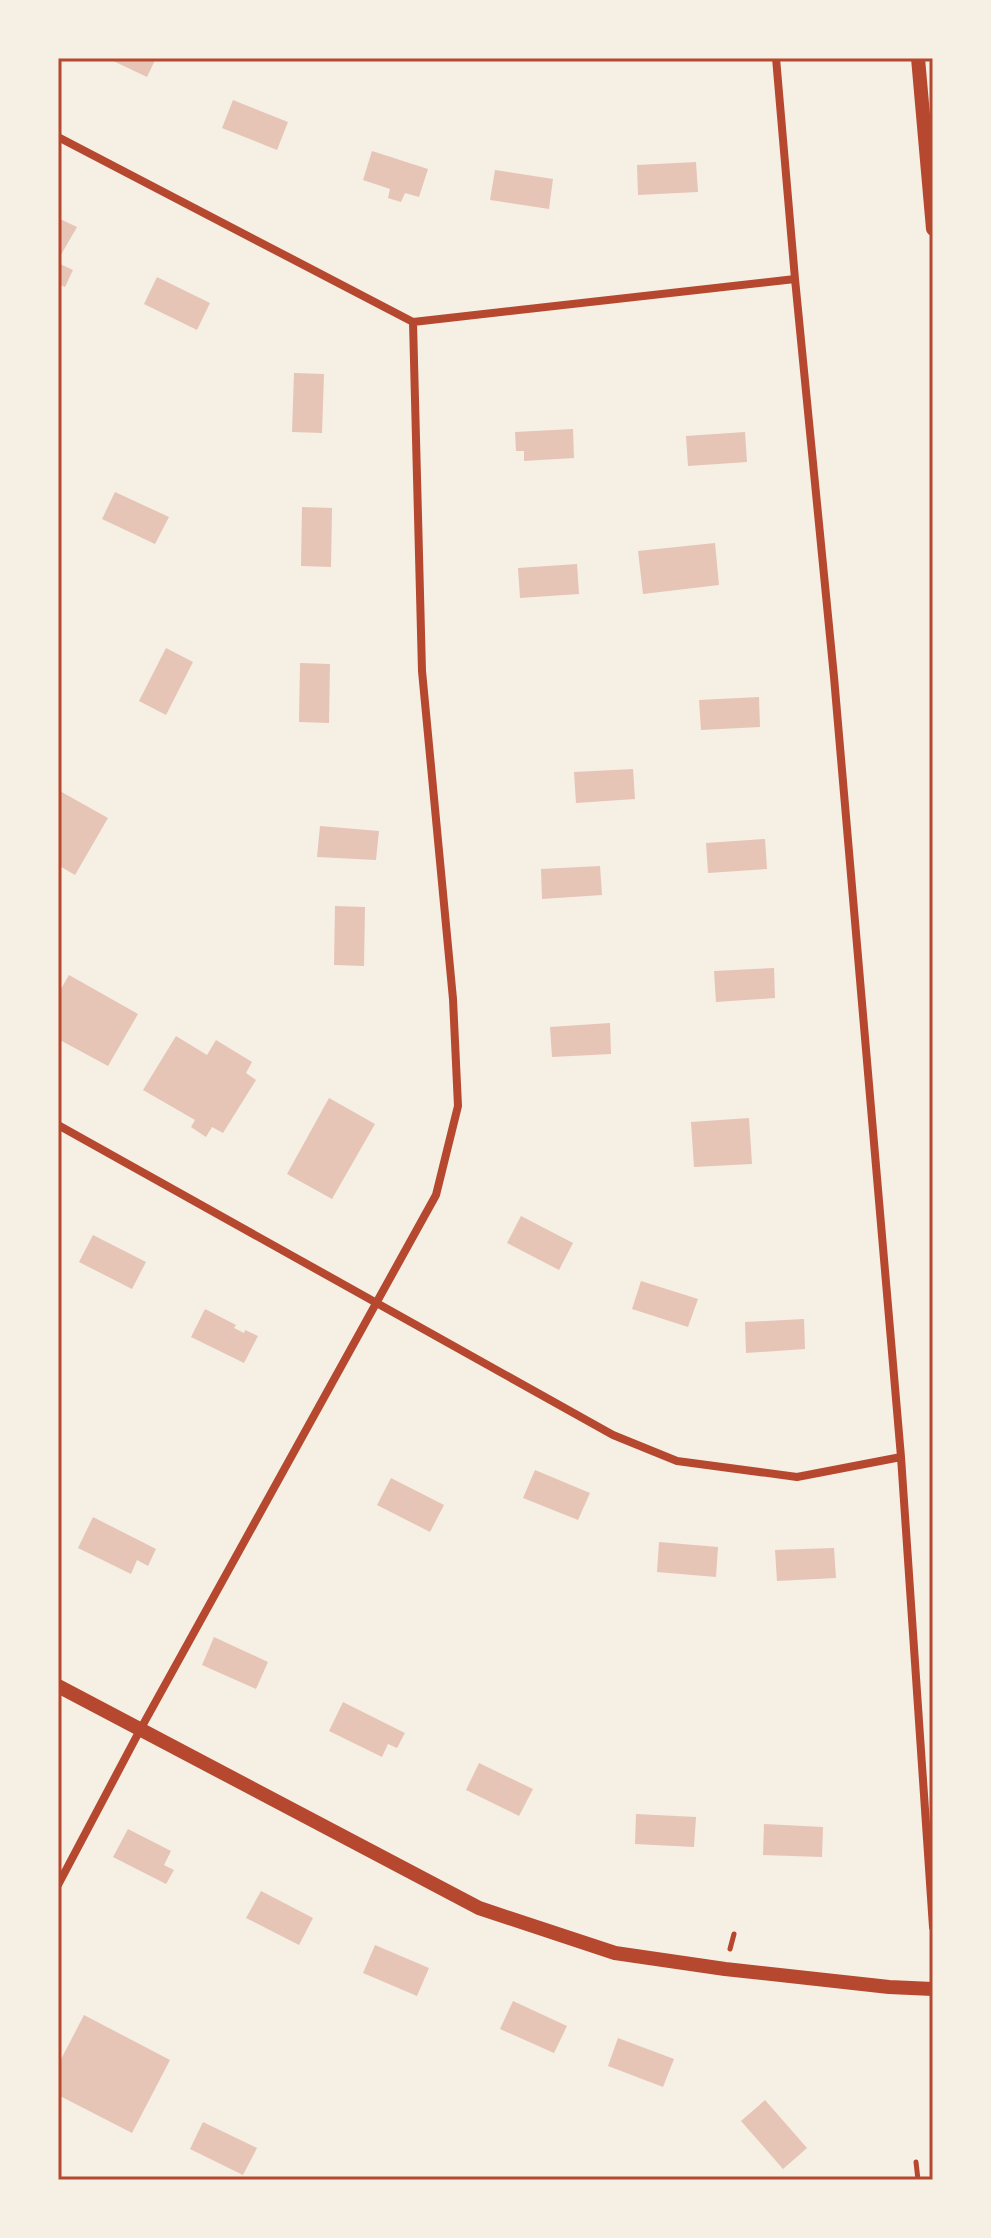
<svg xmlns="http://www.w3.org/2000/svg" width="991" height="2238" font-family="Bitter,serif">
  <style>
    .building { fill: #e6c5b7 }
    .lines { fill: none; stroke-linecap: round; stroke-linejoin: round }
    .path { stroke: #b5482f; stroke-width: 5 }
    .minor { stroke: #b5482f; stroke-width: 8 }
    .tertiary { stroke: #b5482f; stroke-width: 14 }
    .neatline { fill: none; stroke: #b5482f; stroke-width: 3 }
  </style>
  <rect width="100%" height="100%" fill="#f6efe4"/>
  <!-- building -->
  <path class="building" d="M107,58H156L147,77Z
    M233,100L288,122L277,150L222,128Z
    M372,151L428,169L419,197L405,193L401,202L388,198L390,189L363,180Z
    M696,162L698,192L638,195L637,165Z
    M495,170L553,179L549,209L490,200Z
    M58,218L77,227L58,260Z
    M58,263L73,270L65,287L58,284Z
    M157,277L210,303L197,330L144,304Z
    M294,373L324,374L322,433L292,432Z
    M573,429L574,458L524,461V451H516L515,432Z
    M745,432L747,462L688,466L686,436Z
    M115,492L169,517L155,544L102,519Z
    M302,507L332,508L331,567L301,566Z
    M715,543L719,585L643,594L638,551Z
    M577,564L579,594L520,598L518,568Z
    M166,648L193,662L166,715L139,701Z
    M300,663L330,664L329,723L299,722Z
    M759,697L760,727L701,730L699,700Z
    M633,769L635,799L576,803L574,772Z
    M58,790L108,818L75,875L58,865Z
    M320,826L379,831L376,860L317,857Z
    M765,839L767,869L708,873L706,843Z
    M600,866L602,895L542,899L541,869Z
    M335,906L365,907L364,966L334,965Z
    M774,968L775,998L716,1002L714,971Z
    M69,975L138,1014L108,1066L58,1039V994Z
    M610,1023L611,1054L552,1057L550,1027Z
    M176,1036L207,1055L216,1040L252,1062L246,1073L256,1080L223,1133L212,1127L206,1137L191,1127L195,1120L143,1090Z
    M329,1098L375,1124L332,1199L287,1174Z
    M749,1118L752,1164L694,1167L691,1122Z
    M521,1216L573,1243L559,1270L507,1243Z
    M93,1235L146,1262L132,1289L79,1262Z
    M641,1281L698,1299L688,1327L632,1309Z
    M205,1309L236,1325L234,1328L244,1333L245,1330L258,1336L244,1363L191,1337Z
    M804,1319L805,1349L746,1353L745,1322Z
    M535,1470L590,1493L578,1520L523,1498Z
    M391,1478L444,1505L430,1532L377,1505Z
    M93,1517L156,1549L148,1566L137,1560L131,1574L78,1548Z
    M659,1542L718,1547L716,1577L657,1572Z
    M834,1548L836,1578L777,1581L775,1550Z
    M214,1637L268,1662L256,1689L202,1665Z
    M343,1702L405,1733L397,1748L388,1744L382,1757L329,1731Z
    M479,1763L533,1789L519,1816L466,1790Z
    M636,1814L696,1817L694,1847L635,1844Z
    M764,1824L823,1827L822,1857L763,1855Z
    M128,1829L171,1851L164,1865L174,1870L166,1884L113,1857Z
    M261,1891L313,1918L299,1945L246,1918Z
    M375,1945L429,1968L417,1996L363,1973Z
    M513,2001L567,2026L554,2053L500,2029Z
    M84,2015L170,2060L132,2133L58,2095V2065Z
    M618,2038L674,2059L663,2087L608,2066Z
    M765,2100L807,2148L783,2169L741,2121Z
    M203,2122L257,2148L243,2175L190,2149Z"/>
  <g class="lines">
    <!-- path -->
    <path class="path" d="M730,1949L734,1934
      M916,2162L918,2180"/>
    <!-- minor -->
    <path class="minor" d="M776,58L795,279L834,677L901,1457L933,1927
      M58,137L413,322L795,279
      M58,1125L613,1435L677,1461L797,1477L901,1457
      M58,1885L140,1730L436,1195L458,1106L453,999L422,671L413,322"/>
    <!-- tertiary -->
    <path class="tertiary" d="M918,58L933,229
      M58,1686L479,1908L615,1953L725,1969L889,1987L933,1989"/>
  </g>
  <!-- border -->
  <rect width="991" height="2238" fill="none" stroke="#f6efe4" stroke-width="120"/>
  <rect x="60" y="60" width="871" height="2118" class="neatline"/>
</svg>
